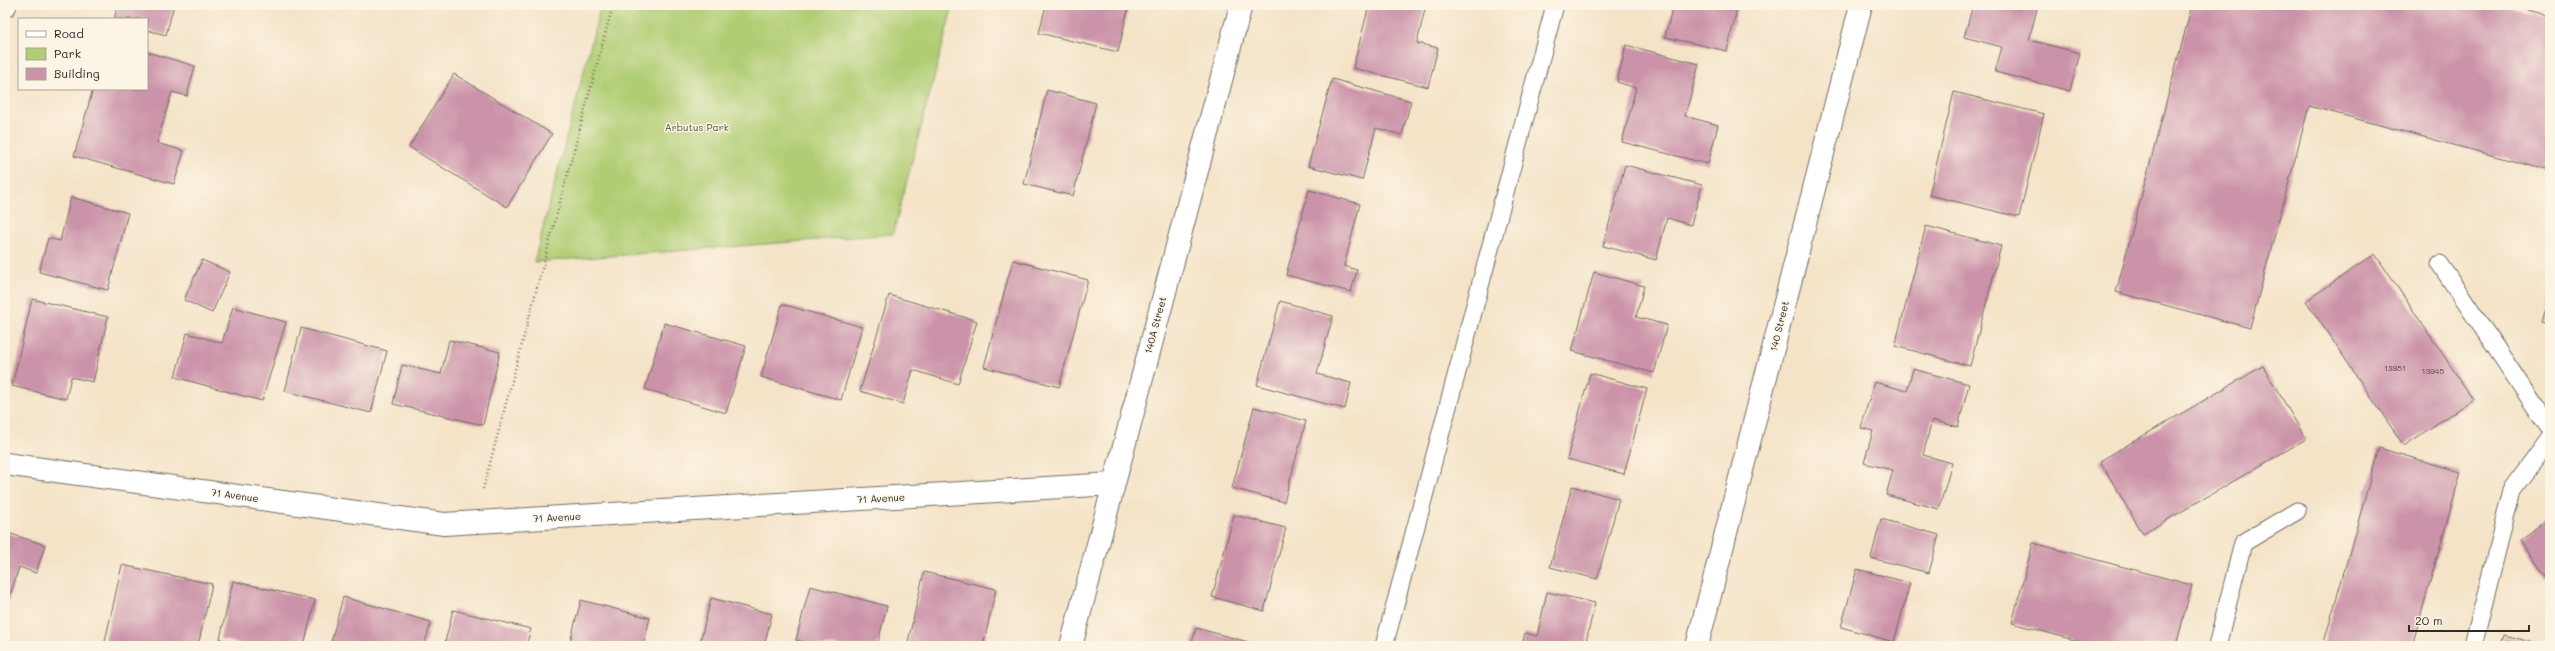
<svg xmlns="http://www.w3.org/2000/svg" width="2555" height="651" font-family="Mali,sans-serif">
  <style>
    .green { fill: #b0cd73; stroke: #6e7c4f }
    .building { fill: #cb93a9 }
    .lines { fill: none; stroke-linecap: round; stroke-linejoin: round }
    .service-casing { stroke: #716b62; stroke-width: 19 }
    .minor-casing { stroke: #716b62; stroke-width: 24 }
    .path { stroke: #716b62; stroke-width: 2.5; stroke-dasharray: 1 3; stroke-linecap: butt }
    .service { stroke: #fff; stroke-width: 17 }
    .minor { stroke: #fff; stroke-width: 22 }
    .labels { text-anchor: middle; stroke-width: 3; stroke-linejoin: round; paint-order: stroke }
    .number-label { font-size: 8px; fill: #53454a }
    .park-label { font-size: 10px; fill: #4c543d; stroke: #fcf5e5 }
    .street-label { font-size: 10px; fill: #2b2b2b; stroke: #fcf5e5 }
  </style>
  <rect width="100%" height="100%" fill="#fcf5e5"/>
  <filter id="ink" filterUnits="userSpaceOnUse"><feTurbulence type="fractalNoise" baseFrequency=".025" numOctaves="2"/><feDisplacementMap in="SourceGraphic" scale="8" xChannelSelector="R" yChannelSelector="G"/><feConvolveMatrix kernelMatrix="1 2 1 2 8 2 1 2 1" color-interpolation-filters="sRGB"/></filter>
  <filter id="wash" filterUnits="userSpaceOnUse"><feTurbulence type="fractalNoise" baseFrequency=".012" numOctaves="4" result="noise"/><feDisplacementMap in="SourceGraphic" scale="16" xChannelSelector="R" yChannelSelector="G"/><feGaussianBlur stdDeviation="0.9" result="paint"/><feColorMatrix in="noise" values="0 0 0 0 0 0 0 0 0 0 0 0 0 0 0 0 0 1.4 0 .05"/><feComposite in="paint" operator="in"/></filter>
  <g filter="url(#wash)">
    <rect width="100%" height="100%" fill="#f4e3c7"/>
    <!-- green -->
    <path class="green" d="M601,5H953L893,234L534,262Z"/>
    <g id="blocks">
      <!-- building -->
      <path class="building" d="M118,5H174L166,35L147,30V19H114Z
        M1046,5H1129L1118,52L1039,33Z
        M1369,5H1426L1417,43L1438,48L1428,87L1353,68Z
        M1673,5H1738L1727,51L1665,37Z
        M1973,5H2038L2029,40L2080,53L2070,91L1995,72L2002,47L1964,37Z
        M2192,5H2509L2550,16V171L2309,106L2250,328L2116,292Z
        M1626,45L1699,64L1685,116L1718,125L1708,164L1622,142L1636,88L1617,82Z
        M147,52L195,66L187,96L172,92L157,143L184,151L174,184L74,156L93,89H147Z
        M454,74L552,134L507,207L409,147Z
        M1332,79L1411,101L1402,135L1376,128L1362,180L1308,166Z
        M1047,90L1096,103L1073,196L1024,184Z
        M1954,92L2044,114L2019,217L1929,195Z
        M1625,165L1702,185L1691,225L1667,218L1656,260L1603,246Z
        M1309,190L1360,204L1344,266L1357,270L1351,292L1286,275Z
        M71,197L128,213L108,290L39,272L48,238L60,241Z
        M1926,226L2001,246L1970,366L1895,346Z
        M2375,254L2473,399L2404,446L2306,301Z
        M202,260L230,272L212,313L184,300Z
        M1013,260L1088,280L1059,387L984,367Z
        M1594,272L1644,286L1636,317L1667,325L1654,373L1572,351Z
        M2550,294V324L2542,322Z
        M889,295L977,321L958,384L913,370L903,404L860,391Z
        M32,299L108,317L93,382L71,377L66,399L12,386Z
        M1280,301L1333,316L1317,374L1351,383L1345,409L1257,385Z
        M782,304L862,327L841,400L761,377Z
        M233,307L286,322L262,401L175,377L187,333L222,343Z
        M664,323L746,346L726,413L645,389Z
        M301,328L387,351L371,413L285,391Z
        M449,340L500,352L483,425L393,404L402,365L441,374Z
        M2263,366L2306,439L2143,534L2100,461Z
        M1913,369L1969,384L1958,427L1932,420L1923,455L1952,463L1939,509L1886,495L1893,470L1864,463L1873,431L1861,428L1874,382L1907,391Z
        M1590,373L1647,389L1624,474L1567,459Z
        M1254,407L1306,421L1284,502L1232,488Z
        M2379,448L2461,472L2412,646H2323Z
        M1572,486L1619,499L1597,579L1550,567Z
        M1234,515L1286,528L1264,611L1212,597Z
        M2550,518V583L2520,539Z
        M1881,519L1939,535L1929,573L1871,558Z
        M5,532L45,545L36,573L19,567L5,612Z
        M2033,543L2192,585L2176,646H2096L2012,623Z
        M122,565L212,584L198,646H104Z
        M1857,569L1910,583L1894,642L1841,627Z
        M924,572L996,589L983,646H907Z
        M233,581L315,600L304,646H249L220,639Z
        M810,586L887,606L877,646H818L796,640Z
        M1547,592L1595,603L1585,646H1522L1525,633L1537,636Z
        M343,597L431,622L424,646H330Z
        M711,598L772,614L764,646H699Z
        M581,600L650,618L643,646H569Z
        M453,610L531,629L526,646H444Z
        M1196,628L1263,646H1191Z
        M2503,635L2545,645V646H2500Z"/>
    </g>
  </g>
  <g filter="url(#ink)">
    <use href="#blocks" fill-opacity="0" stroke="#716b62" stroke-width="1"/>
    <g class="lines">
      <defs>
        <path id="service" d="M2440,264L2550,429
          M1384,646L1555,5
          M2217,646L2243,543L2297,511
          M2473,646L2512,490L2550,438"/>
        <path id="minor" d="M5,6V5
          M5,464L444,524L1113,484
          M1071,646L1241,5
          M1697,646L1861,5"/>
      </defs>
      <!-- service casing -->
      <use href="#service" class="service-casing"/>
      <!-- minor casing -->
      <use href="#minor" class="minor-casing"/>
      <!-- path -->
      <path class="path" d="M483,489L613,5"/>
      <!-- service -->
      <use href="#service" class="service"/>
      <!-- minor -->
      <use href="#minor" class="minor"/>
    </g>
  </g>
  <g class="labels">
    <!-- number labels -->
    <g class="number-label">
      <text x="2395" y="371">13951</text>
      <text x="2433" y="374">13945</text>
    </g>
    <!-- park labels -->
    <g class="park-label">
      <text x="697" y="131">Arbutus Park</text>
    </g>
    <!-- street labels -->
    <g class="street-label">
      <text transform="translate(1155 325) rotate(-75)" y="4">140A Street</text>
      <text transform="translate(1779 326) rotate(-76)" y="4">140 Street</text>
      <text transform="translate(235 495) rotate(8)" y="4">71 Avenue</text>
      <text transform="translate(881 498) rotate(-3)" y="4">71 Avenue</text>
      <text transform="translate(557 517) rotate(-3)" y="4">71 Avenue</text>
    </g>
  </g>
  <!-- margin -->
  <rect width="2555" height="651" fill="none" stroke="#fcf5e5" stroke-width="20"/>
  <!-- legend -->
  <rect x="18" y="18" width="130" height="72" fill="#fcf5e5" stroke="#a8a49b"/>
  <rect x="26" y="31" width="20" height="6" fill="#ffffff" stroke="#a8a49b"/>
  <text x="54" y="38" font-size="12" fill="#2b2b2b">Road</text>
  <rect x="26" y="48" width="20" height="12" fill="#b0cd73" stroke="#a8a49b"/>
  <text x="54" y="58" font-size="12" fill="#2b2b2b">Park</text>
  <rect x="26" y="68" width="20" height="12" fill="#cb93a9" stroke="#a8a49b"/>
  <text x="54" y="78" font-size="12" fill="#2b2b2b">Building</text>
  <!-- scale -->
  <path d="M2409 625v6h120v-6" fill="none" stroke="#2b2b2b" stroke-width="2"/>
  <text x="2415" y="625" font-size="12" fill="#2b2b2b" stroke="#fcf5e5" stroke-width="3" paint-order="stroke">20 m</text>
</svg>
